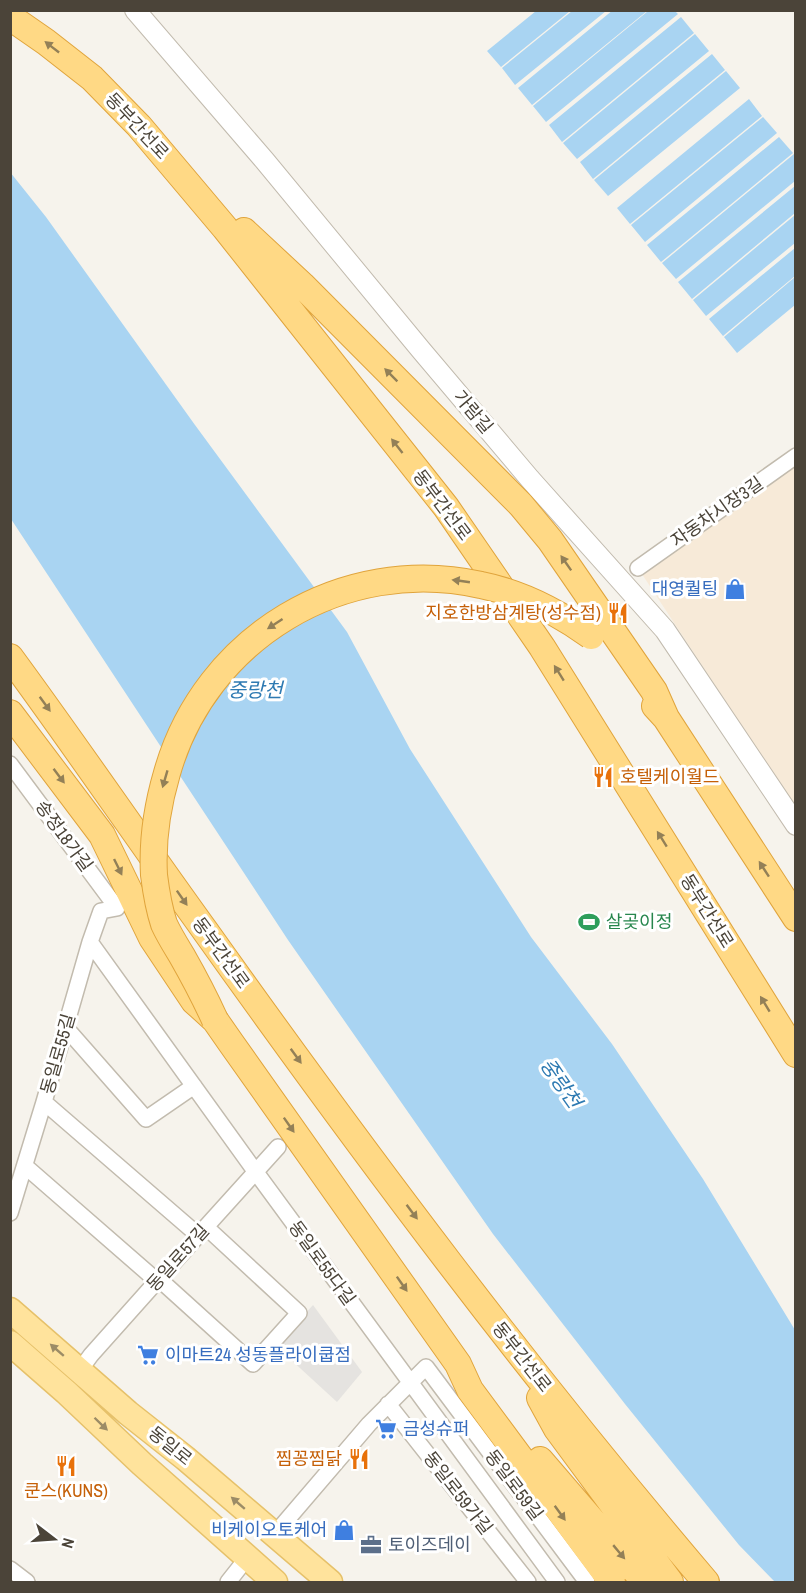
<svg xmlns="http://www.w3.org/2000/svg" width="806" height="1593" font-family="'Archivo Narrow','Noto Sans KR',sans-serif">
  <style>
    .commercial { fill: #f7ead8 }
    .parking { fill: #e5e3e0 }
    .water { fill: #a9d4f2 }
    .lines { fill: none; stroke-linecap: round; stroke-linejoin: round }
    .minor-casing { stroke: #c2bbae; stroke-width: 18 }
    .tertiary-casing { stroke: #c2bbae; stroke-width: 22 }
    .primary-casing { stroke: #e6c16a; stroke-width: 27 }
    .trunk-casing { stroke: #e0a43c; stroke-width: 28 }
    .minor { stroke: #fff; stroke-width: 15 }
    .tertiary { stroke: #fff; stroke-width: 20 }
    .primary { stroke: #ffe39c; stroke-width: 24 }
    .trunk { stroke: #ffd985; stroke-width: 26 }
    .trunk-bridge-casing { stroke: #e0a43c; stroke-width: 28; stroke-linecap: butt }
    .trunk-bridge { stroke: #ffd985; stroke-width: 26 }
    .oneway { fill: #938057 }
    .oneway2 { fill: #9c8c66 }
    .labels { text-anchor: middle; stroke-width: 6; stroke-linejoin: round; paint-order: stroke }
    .street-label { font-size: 18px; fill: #4b4439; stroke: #fff }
    .shop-label { font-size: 18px; fill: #366cbe; stroke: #fff; text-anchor: end }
    .food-label { font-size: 18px; fill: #c56008; stroke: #fff; text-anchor: end }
    .leisure-label { font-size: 18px; fill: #27864d; stroke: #fff; text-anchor: start }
    .service-label { font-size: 18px; fill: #4e5e75; stroke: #fff; text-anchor: start }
    .water-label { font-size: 20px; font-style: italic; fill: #2e7ab2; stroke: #fff }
  </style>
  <rect width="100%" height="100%" fill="#f6f3ec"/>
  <!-- commercial -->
  <path class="commercial" d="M795,456V807L638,568Z"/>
  <!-- parking -->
  <path class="parking" d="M313,1305L362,1372L337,1402L276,1346Z"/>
  <!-- water -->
  <path class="water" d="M613,10L647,11L532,105L518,88Z
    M536,11H570L501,67L487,51Z
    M572,11H606L515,85L502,68Z
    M648,11H675L678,14L546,122L533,106Z
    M681,17L694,33L562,142L549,125Z
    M695,34L709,51L577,159L563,143Z
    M712,54L725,70L593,179L580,162Z
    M726,71L740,88L608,196L594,180Z
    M749,99L762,116L630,224L617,208Z
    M763,117L777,133L645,242L631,225Z
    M779,137L793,153L661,262L647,245Z
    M794,154L795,156V181L676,279L662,263Z
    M10,172L46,217L195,425L347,632L410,749L531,937L612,1044L703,1179L795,1330V1582H775L739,1545L625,1404L493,1234L288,940L11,519Z
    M795,186V213L692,299L678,282Z
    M795,215V243L706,316L693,300Z
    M795,248V276L723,336L709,319Z
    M795,277V305L737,353L724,337Z"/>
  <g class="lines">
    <defs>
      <path id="minor" d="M638,568L796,456
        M10,764L117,908L101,911L90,942L44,1102L10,1213
        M90,942L255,1171L557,1582
        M66,1028L146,1119L194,1086
        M44,1102L199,1236
        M25,1166L157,1281
        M159,1279L253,1364L299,1313L206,1227
        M80,1370L91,1355L157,1281L278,1147
        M388,1404L528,1582
        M274,1535L369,1424L426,1367L587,1582
        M10,1569L27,1582
        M228,1582L247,1558"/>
      <path id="tertiary" d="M135,10L265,161L421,350L530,479L665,630L796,825"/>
      <path id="primary" d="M10,1310L128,1413L185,1458L330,1582
        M10,1343L66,1392L142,1464L275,1582"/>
      <path id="trunk" d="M10,17L46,42L92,78L139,126L225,228L446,507L542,647L796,1054
        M244,231L302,285L521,505L550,540L654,691L666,718
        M10,657C77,748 140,841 206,932C365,1155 529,1374 706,1582
        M655,706L666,718L796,918
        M10,713L102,835L152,938L194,1001L215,1020L231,1043L458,1364L470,1390L612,1582
        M540,1398L557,1429L670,1582
        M540,1460L645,1582"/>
    </defs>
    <!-- minor casing -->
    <use href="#minor" class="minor-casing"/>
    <!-- tertiary casing -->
    <use href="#tertiary" class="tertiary-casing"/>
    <!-- primary casing -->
    <use href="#primary" class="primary-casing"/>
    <!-- trunk casing -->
    <use href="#trunk" class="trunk-casing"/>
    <!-- minor -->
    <use href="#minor" class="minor"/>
    <!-- tertiary -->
    <use href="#tertiary" class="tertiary"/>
    <!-- primary -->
    <use href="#primary" class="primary"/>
    <!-- trunk -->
    <use href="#trunk" class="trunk"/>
    <defs>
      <path id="trunk-bridge" d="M215,1020C205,998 194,977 182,956C176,946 169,935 164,924C159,909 156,891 154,875C152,840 157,807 167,773C205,638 343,554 481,585C521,593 558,612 591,636"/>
    </defs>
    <!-- trunk-bridge casing -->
    <use href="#trunk-bridge" class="trunk-bridge-casing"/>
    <!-- trunk-bridge -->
    <use href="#trunk-bridge" class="trunk-bridge"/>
  </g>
  <!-- one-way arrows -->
  <defs><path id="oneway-solid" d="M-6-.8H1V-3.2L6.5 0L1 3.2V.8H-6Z" transform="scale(1.5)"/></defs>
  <g class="oneway">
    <use href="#oneway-solid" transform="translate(52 47) rotate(-142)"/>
    <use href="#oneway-solid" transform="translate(391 375) rotate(-135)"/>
    <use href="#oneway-solid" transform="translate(397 446) rotate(-128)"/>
    <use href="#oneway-solid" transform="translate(566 563) rotate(-125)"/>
    <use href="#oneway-solid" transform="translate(461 581) rotate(-172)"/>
    <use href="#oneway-solid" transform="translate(275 624) rotate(147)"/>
    <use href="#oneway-solid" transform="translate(559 673) rotate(-122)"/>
    <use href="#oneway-solid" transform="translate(45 704) rotate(54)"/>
    <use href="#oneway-solid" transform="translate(59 776) rotate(53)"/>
    <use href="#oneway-solid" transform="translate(165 779) rotate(106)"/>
    <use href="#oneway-solid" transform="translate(662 839) rotate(-122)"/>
    <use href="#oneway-solid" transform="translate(118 867) rotate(64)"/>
    <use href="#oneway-solid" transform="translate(764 869) rotate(-123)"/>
    <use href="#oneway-solid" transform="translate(182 898) rotate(55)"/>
    <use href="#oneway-solid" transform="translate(765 1004) rotate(-121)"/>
    <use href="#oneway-solid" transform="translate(296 1056) rotate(54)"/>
    <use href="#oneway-solid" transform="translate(289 1125) rotate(55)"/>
    <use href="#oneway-solid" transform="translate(412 1212) rotate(53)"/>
    <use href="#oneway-solid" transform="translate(402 1284) rotate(55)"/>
    <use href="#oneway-solid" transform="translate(560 1513) rotate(54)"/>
    <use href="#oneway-solid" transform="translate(619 1552) rotate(50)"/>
  </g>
  <g class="oneway2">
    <use href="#oneway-solid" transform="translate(57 1350) rotate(-139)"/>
    <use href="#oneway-solid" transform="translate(101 1424) rotate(44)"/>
    <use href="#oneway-solid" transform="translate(238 1503) rotate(-139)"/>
  </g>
  <!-- icons -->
  <defs>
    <symbol id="shop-bare" viewBox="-9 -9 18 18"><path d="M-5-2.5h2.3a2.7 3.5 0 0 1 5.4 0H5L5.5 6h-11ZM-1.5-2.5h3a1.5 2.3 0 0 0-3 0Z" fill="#3f7fe0" stroke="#fff" stroke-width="2.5" paint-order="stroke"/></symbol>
    <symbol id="restaurant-bare" viewBox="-9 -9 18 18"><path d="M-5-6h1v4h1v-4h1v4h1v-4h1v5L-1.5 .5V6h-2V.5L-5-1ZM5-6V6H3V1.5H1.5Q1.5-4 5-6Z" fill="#e8710a" stroke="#fff" stroke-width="2.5" paint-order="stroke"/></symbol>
    <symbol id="stadium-bare" viewBox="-9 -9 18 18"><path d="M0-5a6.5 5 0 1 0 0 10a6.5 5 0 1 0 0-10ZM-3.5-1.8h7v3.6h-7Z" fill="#2e9e5b" stroke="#fff" stroke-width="2.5" paint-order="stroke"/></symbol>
    <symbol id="supermarket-bare" viewBox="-9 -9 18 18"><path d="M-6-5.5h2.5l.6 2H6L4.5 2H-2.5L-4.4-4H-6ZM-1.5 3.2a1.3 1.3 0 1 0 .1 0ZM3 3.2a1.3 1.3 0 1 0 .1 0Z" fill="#3f7fe0" stroke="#fff" stroke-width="2.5" paint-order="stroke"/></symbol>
    <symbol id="office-bare" viewBox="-9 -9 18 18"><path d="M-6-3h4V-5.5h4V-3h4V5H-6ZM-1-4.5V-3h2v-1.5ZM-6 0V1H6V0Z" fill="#5c6f8a" stroke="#fff" stroke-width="2.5" paint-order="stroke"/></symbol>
  </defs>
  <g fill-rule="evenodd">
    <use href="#shop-bare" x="720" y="574" width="30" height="30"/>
    <use href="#restaurant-bare" x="603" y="598" width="30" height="30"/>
    <use href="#restaurant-bare" x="588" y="762" width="30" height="30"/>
    <use href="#stadium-bare" x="574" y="907" width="30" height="30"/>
    <use href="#supermarket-bare" x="133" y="1340" width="30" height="30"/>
    <use href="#supermarket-bare" x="371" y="1414" width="30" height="30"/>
    <use href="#restaurant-bare" x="344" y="1444" width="30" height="30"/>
    <use href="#restaurant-bare" x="51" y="1451" width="30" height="30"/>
    <use href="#shop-bare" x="329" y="1515" width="30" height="30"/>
    <use href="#office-bare" x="356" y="1530" width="30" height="30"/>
  </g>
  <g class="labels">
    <!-- street labels -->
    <g class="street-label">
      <text transform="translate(137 126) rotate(47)" y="6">동부간선로</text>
      <text transform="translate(473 412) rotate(50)" y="6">가람길</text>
      <text transform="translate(442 505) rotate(53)" y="6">동부간선로</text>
      <text transform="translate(717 512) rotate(-35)" y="6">자동차시장3길</text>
      <text transform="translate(64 836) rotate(54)" y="6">송정18가길</text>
      <text transform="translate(707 911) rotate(58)" y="6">동부간선로</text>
      <text transform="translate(221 953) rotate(54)" y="6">동부간선로</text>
      <text transform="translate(58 1054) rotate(-74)" y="6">동일로55길</text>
      <text transform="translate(178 1258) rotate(-48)" y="6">동일로57길</text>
      <text transform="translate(322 1263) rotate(54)" y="6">동일로55다길</text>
      <text transform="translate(522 1357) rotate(52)" y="6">동부간선로</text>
      <text transform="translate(170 1446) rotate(39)" y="6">동일로</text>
      <text transform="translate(514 1485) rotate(53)" y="6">동일로59길</text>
      <text transform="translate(458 1493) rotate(52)" y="6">동일로59가길</text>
    </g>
    <!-- shop labels -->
    <g class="shop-label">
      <text x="718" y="595">대영퀄팅</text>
      <text x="165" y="1361" text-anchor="start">이마트24 성동플라이쿱점</text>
      <text x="403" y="1435" text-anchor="start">금성슈퍼</text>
      <text x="327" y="1536">비케이오토케어</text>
    </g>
    <!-- food labels -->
    <g class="food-label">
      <text x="601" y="619">지호한방삼계탕(성수점)</text>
      <text x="620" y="783" text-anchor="start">호텔케이월드</text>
      <text x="342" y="1465">찜꽁찜닭</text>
      <text x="66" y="1497" text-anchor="middle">쿤스(KUNS)</text>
    </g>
    <!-- leisure labels -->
    <g class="leisure-label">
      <text x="606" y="928">살곶이정</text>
    </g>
    <!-- service labels -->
    <g class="service-label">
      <text x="388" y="1551">토이즈데이</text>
    </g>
    <!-- water labels -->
    <g class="water-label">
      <text x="255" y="697">중랑천</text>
      <text transform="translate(561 1083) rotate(55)" y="7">중랑천</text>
    </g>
  </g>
  <!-- border -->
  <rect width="806" height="1593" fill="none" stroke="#4b4439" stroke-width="24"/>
  <!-- north arrow -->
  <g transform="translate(54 1539) rotate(107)" stroke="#ffffff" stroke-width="4.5" paint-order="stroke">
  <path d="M0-4.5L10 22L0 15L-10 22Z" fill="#4b4439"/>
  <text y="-9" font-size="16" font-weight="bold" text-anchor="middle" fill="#4b4439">N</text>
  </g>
</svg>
